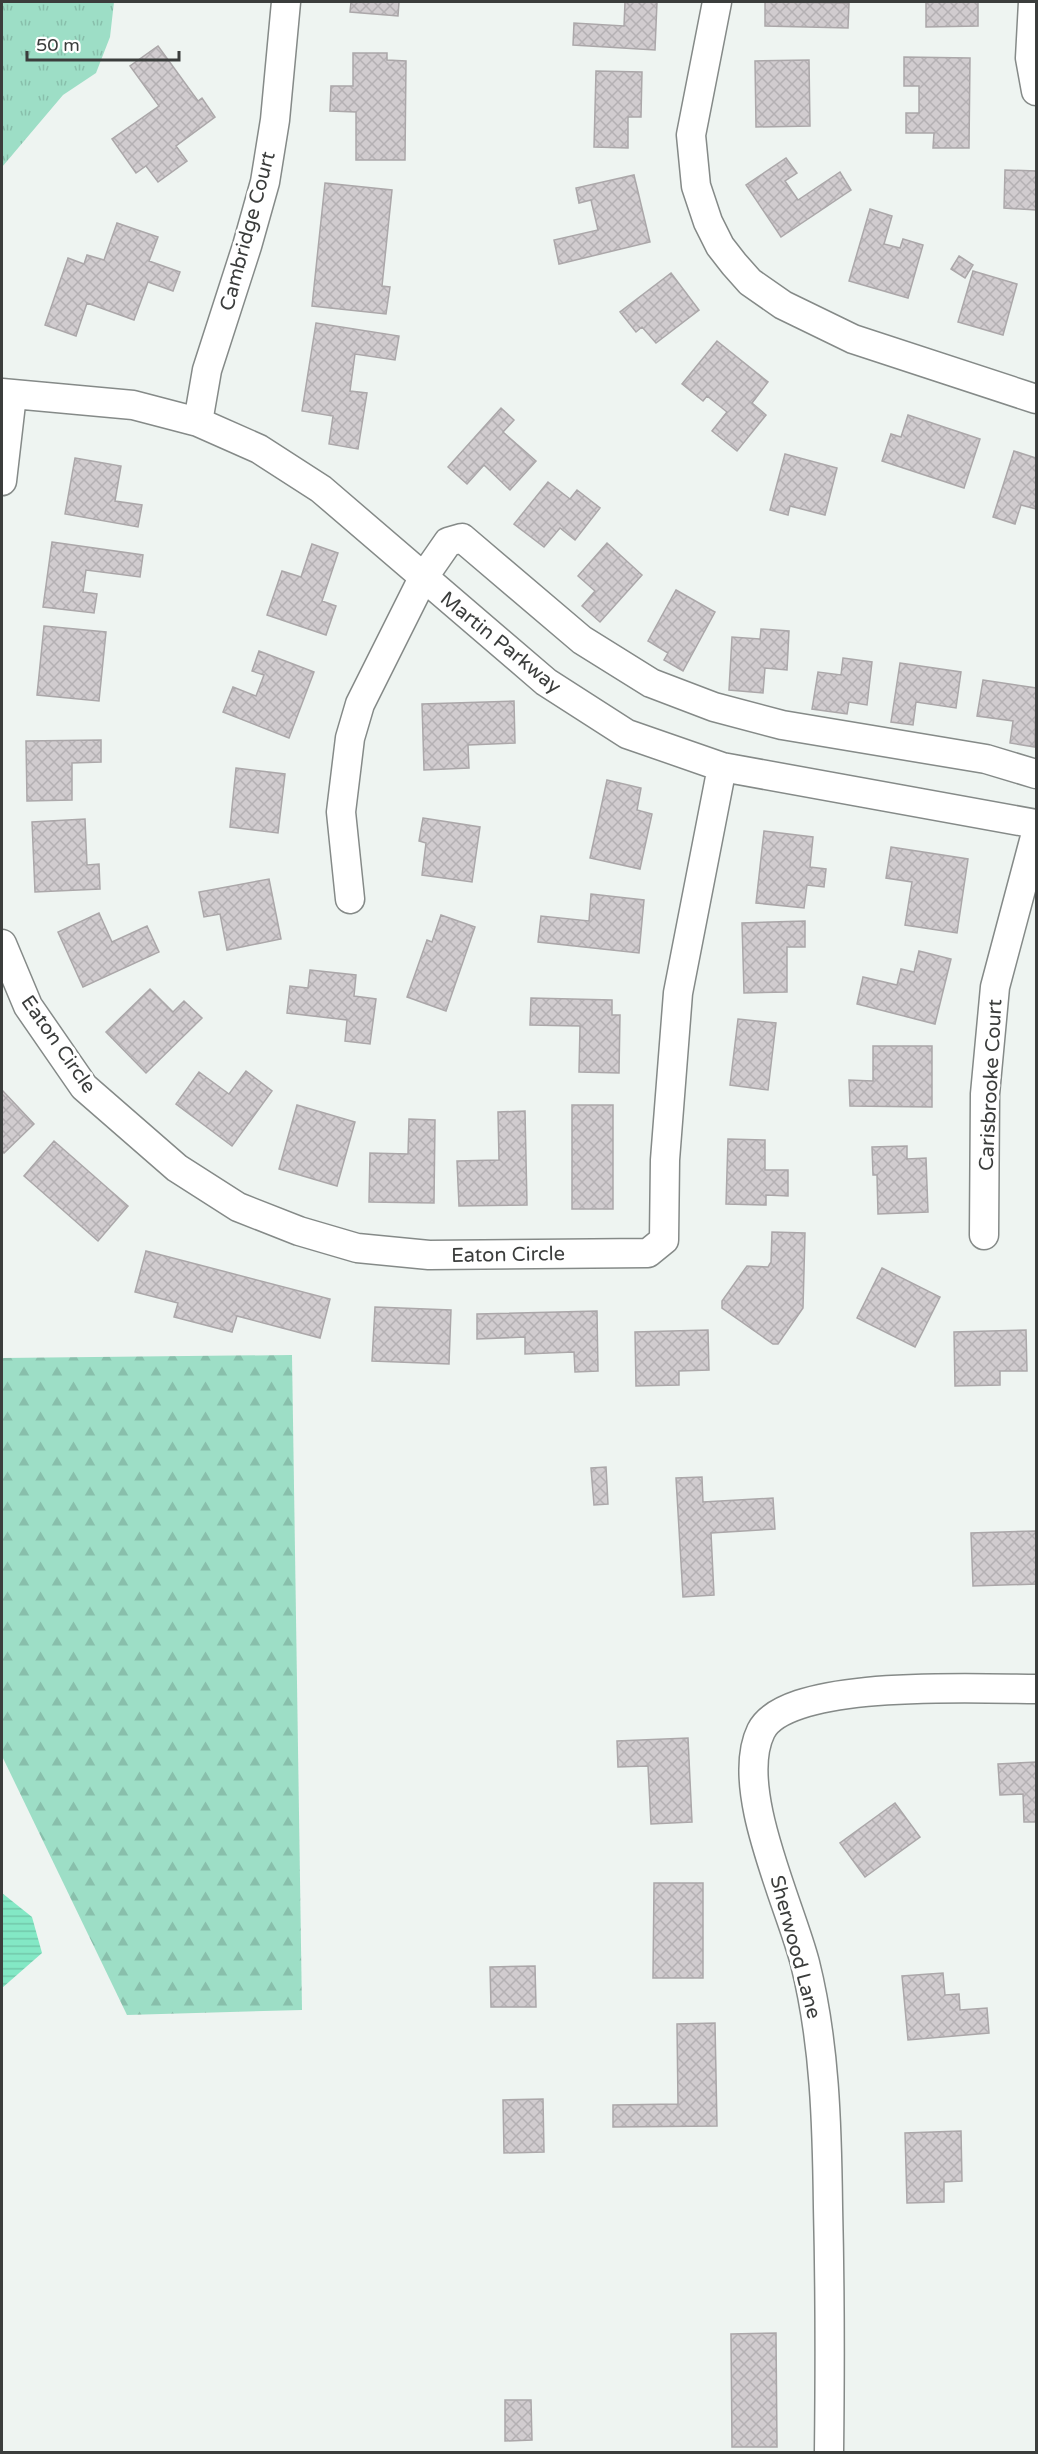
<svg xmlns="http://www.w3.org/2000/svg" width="1038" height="2454" font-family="'Varela Round',sans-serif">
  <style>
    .forest { fill: url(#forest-firs) }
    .park { fill: url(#park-tufts) }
    .water { fill: url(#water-rules) }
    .building { fill: url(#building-cross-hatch); stroke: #aba7a9; stroke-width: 1.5 }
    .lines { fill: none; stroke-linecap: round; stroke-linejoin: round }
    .minor-casing { stroke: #858a88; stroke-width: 31 }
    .minor { stroke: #fff; stroke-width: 28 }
    .labels { text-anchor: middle; stroke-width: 6; stroke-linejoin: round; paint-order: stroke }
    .street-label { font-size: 20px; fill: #3b3d3c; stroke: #fff }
  </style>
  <defs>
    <pattern id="forest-firs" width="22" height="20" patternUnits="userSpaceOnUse" patternTransform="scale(1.5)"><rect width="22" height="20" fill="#9ddec6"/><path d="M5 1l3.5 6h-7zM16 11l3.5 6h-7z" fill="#88bfab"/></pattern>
    <pattern id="park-tufts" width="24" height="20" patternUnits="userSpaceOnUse" patternTransform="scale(1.5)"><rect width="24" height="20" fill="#9ddec6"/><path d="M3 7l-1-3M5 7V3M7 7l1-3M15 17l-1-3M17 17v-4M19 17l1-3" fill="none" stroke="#88bfab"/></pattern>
    <pattern id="water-rules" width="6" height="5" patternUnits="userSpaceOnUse" patternTransform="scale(1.5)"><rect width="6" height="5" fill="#83e8c5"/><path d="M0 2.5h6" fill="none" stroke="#72c8aa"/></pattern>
    <pattern id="building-cross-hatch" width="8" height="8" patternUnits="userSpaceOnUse" patternTransform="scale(1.5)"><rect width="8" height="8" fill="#d1cccf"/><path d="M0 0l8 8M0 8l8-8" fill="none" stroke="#b4b0b3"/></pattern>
  </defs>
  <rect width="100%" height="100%" fill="#eef4f1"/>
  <!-- forest -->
  <path class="forest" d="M292,1355L302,2010L127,2015L2,1756V1358Z"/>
  <!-- park -->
  <path class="park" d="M2,2H114L110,37L96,73L63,95L2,167Z"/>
  <!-- water -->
  <path class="water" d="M2,1893L32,1917L42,1953L2,1988Z"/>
  <!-- building -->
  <path class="building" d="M351,2H399L398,16L350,12Z
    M625,2H657L655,50L573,45L574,23L624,26Z
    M765,2L849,3L848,28L765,26Z
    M926,2H978V26L926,27Z
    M158,46L198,101L202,98L215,117L176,146L187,161L158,182L146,166L136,173L112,139L159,106L130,66Z
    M353,53H387V60L406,61L405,160H356V112L330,111L331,86H353Z
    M904,57L970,58L969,148H933L934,133H906V113H919V86H904Z
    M809,60L810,126L756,127L755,61Z
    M596,71L642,72L641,117H628V148L594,147Z
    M786,158L797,173L785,181L798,200L840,172L851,190L781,237L746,185Z
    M1005,170L1036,171V210L1004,208Z
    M634,175L650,242L559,264L554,240L598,230L591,200L579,203L576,188Z
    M325,183L392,190L382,286L390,287L386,314L312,306Z
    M870,209L892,216L884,244L900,248L903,239L923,245L908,298L849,281Z
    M117,223L158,237L149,261L180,272L173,291L148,282L134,320L87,303L76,336L45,325L68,258L84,264L87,255L104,260Z
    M959,256L973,265L965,278L951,269Z
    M973,271L1017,284L1003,335L958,322Z
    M671,273L699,310L656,343L642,327L636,332L620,312Z
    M316,323L399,336L395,360L355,354L350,391L367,393L358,449L329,444L333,416L302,411Z
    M717,341L768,382L752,403L766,415L737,451L712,431L727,412L707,396L703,401L682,384Z
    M501,408L514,420L503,432L536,461L510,490L484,465L467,484L448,467Z
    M908,415L980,439L964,488L882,461L891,434L901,437Z
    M1014,451L1036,458V509L1021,505L1015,524L993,517Z
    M785,454L837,468L825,515L790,506L788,515L770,510Z
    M75,458L121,466L115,501L142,505L138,527L65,514Z
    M548,482L570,499L577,490L600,508L575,540L560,528L544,547L514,524Z
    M52,542L143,555L140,577L86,570L83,592L97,594L94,613L43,607Z
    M607,543L642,575L600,622L582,606L595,591L578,576Z
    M312,544L338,553L322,601L336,606L326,635L267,615L282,571L301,577Z
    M676,590L715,612L683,671L664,660L668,653L648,641Z
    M44,626L106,632L99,701L37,695Z
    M761,629L789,631L787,670L765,668L763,693L729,690L732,637L760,639Z
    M259,651L314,672L289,738L223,712L233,687L256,696L264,675L252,671Z
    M843,658L872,662L867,705L849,702L847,714L812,709L818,672L841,675Z
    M900,663L961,672L956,708L916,702L913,725L891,722Z
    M983,680L1036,688L1035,747L1010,743L1013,721L977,716Z
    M514,701L515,743L468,745L469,768L424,770L422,704Z
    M101,740V762L72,763V800L27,801L26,741Z
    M236,768L285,774L278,833L230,827Z
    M607,780L641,788L637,810L652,814L640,869L590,858Z
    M423,818L480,827L472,882L422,875L426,843L419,841Z
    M85,819L87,865L99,864L100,889L35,892L32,822Z
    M764,831L813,837L810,867L826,869L824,887L807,885L804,908L756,903Z
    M891,847L968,859L957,933L905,925L912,882L886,878Z
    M269,879L281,939L227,950L220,914L204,917L199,892Z
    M591,894L644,900L639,953L538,942L541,916L589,921Z
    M99,913L112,942L147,926L159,952L83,987L58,932Z
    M441,915L475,927L446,1011L407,997L427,940L432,942Z
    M805,921V947H787V992L744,993L742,923Z
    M919,951L951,959L935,1024L857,1004L863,977L897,985L901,969L914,972Z
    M310,970L356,975L354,996L376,999L370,1044L345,1041L347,1020L287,1013L290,986L308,988Z
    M150,989L173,1012L184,1001L202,1018L146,1073L106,1032Z
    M531,998L612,1000V1015H620L619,1073L579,1072L580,1026L530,1025Z
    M738,1019L776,1023L768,1090L730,1085Z
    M873,1046H932V1107L850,1106L849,1080L873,1081Z
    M246,1071L272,1091L232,1146L176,1104L199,1072L229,1094Z
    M2,1090L34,1124L4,1153L2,1150Z
    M297,1105L355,1122L337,1186L279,1169Z
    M572,1105H613V1209H572Z
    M525,1111L527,1205L459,1206L457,1161L499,1160L498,1112Z
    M409,1119L435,1120L434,1203L369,1202L370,1153L408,1154Z
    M728,1139L765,1140V1170H788V1196L766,1195V1205L726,1204Z
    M54,1141L128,1206L98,1241L24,1176Z
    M907,1146V1159L926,1158L928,1212L878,1214L877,1175H873L872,1147Z
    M772,1232L805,1233L803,1308L778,1344H773L722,1308V1301L747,1266L768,1267L771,1262Z
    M146,1251L330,1299L320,1338L237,1316L232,1332L174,1317L178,1303L135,1292Z
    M882,1268L940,1297L915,1347L857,1318Z
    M375,1307L451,1310L449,1364L372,1361Z
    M597,1311L598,1371L575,1372L574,1352L525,1354V1337L477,1339V1314Z
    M708,1330L709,1370L679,1371V1385L636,1386L635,1332Z
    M1026,1330L1027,1371H1000V1385L955,1386L954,1332Z
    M606,1467L608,1504L594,1505L591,1468Z
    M702,1477L703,1502L773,1498L775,1529L711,1533L714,1595L683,1597L676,1478Z
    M1036,1531V1584L973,1586L971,1533Z
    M688,1738L692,1822L651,1824L648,1766L618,1767L617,1741Z
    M1036,1762V1822H1024L1023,1794L1000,1795L998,1764Z
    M895,1803L920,1837L865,1877L840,1843Z
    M654,1883H703V1978H653Z
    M535,1966L536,2007H491L490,1967Z
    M943,1973L945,1995L959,1994L960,2010L987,2008L989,2033L908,2040L902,1976Z
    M715,2023L717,2126L613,2127V2105L678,2104L677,2024Z
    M543,2099L544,2152L504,2153L503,2100Z
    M961,2131L962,2181L944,2182V2202L907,2203L905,2133Z
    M776,2333L777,2447H732L731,2334Z
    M505,2400H531L532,2440L505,2441Z"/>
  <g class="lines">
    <defs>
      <path id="minor" d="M717,2L691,135L696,186L708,222L720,246L734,264L750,282L783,305L853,339L1036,399
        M1033,2L1030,58L1036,91
        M2,393L133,405L198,422L259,449L321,489L546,682L627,734L722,767L1036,824
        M198,422L207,370L247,246L265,182L275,120L286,2
        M2,481L12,395
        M350,899L341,812L350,738L360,704L423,578L448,542L462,538L582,640L651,683L714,707L782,725L986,759L1036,774
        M2,944L28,1006L84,1087L177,1168L238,1207L299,1231L357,1248L429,1255L648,1253L664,1240L665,1160L678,993L722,767
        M984,1235L985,1094L995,987L1036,833
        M829,2452C830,2371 830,2289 828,2207C827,2125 825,2043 805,1963C790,1904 733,1788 761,1731C787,1678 982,1689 1036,1689"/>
    </defs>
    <!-- minor casing -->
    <use href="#minor" class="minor-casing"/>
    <!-- minor -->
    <use href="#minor" class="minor"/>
  </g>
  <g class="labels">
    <!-- street labels -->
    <g class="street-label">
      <text transform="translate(247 231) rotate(-75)" y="7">Cambridge Court</text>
      <text transform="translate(501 642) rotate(39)" y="7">Martin Parkway</text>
      <text transform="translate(59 1044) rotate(55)" y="7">Eaton Circle</text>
      <text transform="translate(990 1085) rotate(-87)" y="7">Carisbrooke Court</text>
      <text transform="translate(508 1254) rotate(-1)" y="7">Eaton Circle</text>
      <text transform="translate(796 1947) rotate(75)" y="7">Sherwood Lane</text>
    </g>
  </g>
  <!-- border -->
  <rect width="1038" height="2454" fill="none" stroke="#3b3d3c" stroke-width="6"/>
  <!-- scale -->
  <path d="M27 51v9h152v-9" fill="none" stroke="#3b3d3c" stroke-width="3"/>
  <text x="36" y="51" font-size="18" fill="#3b3d3c" stroke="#ffffff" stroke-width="4.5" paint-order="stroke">50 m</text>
</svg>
